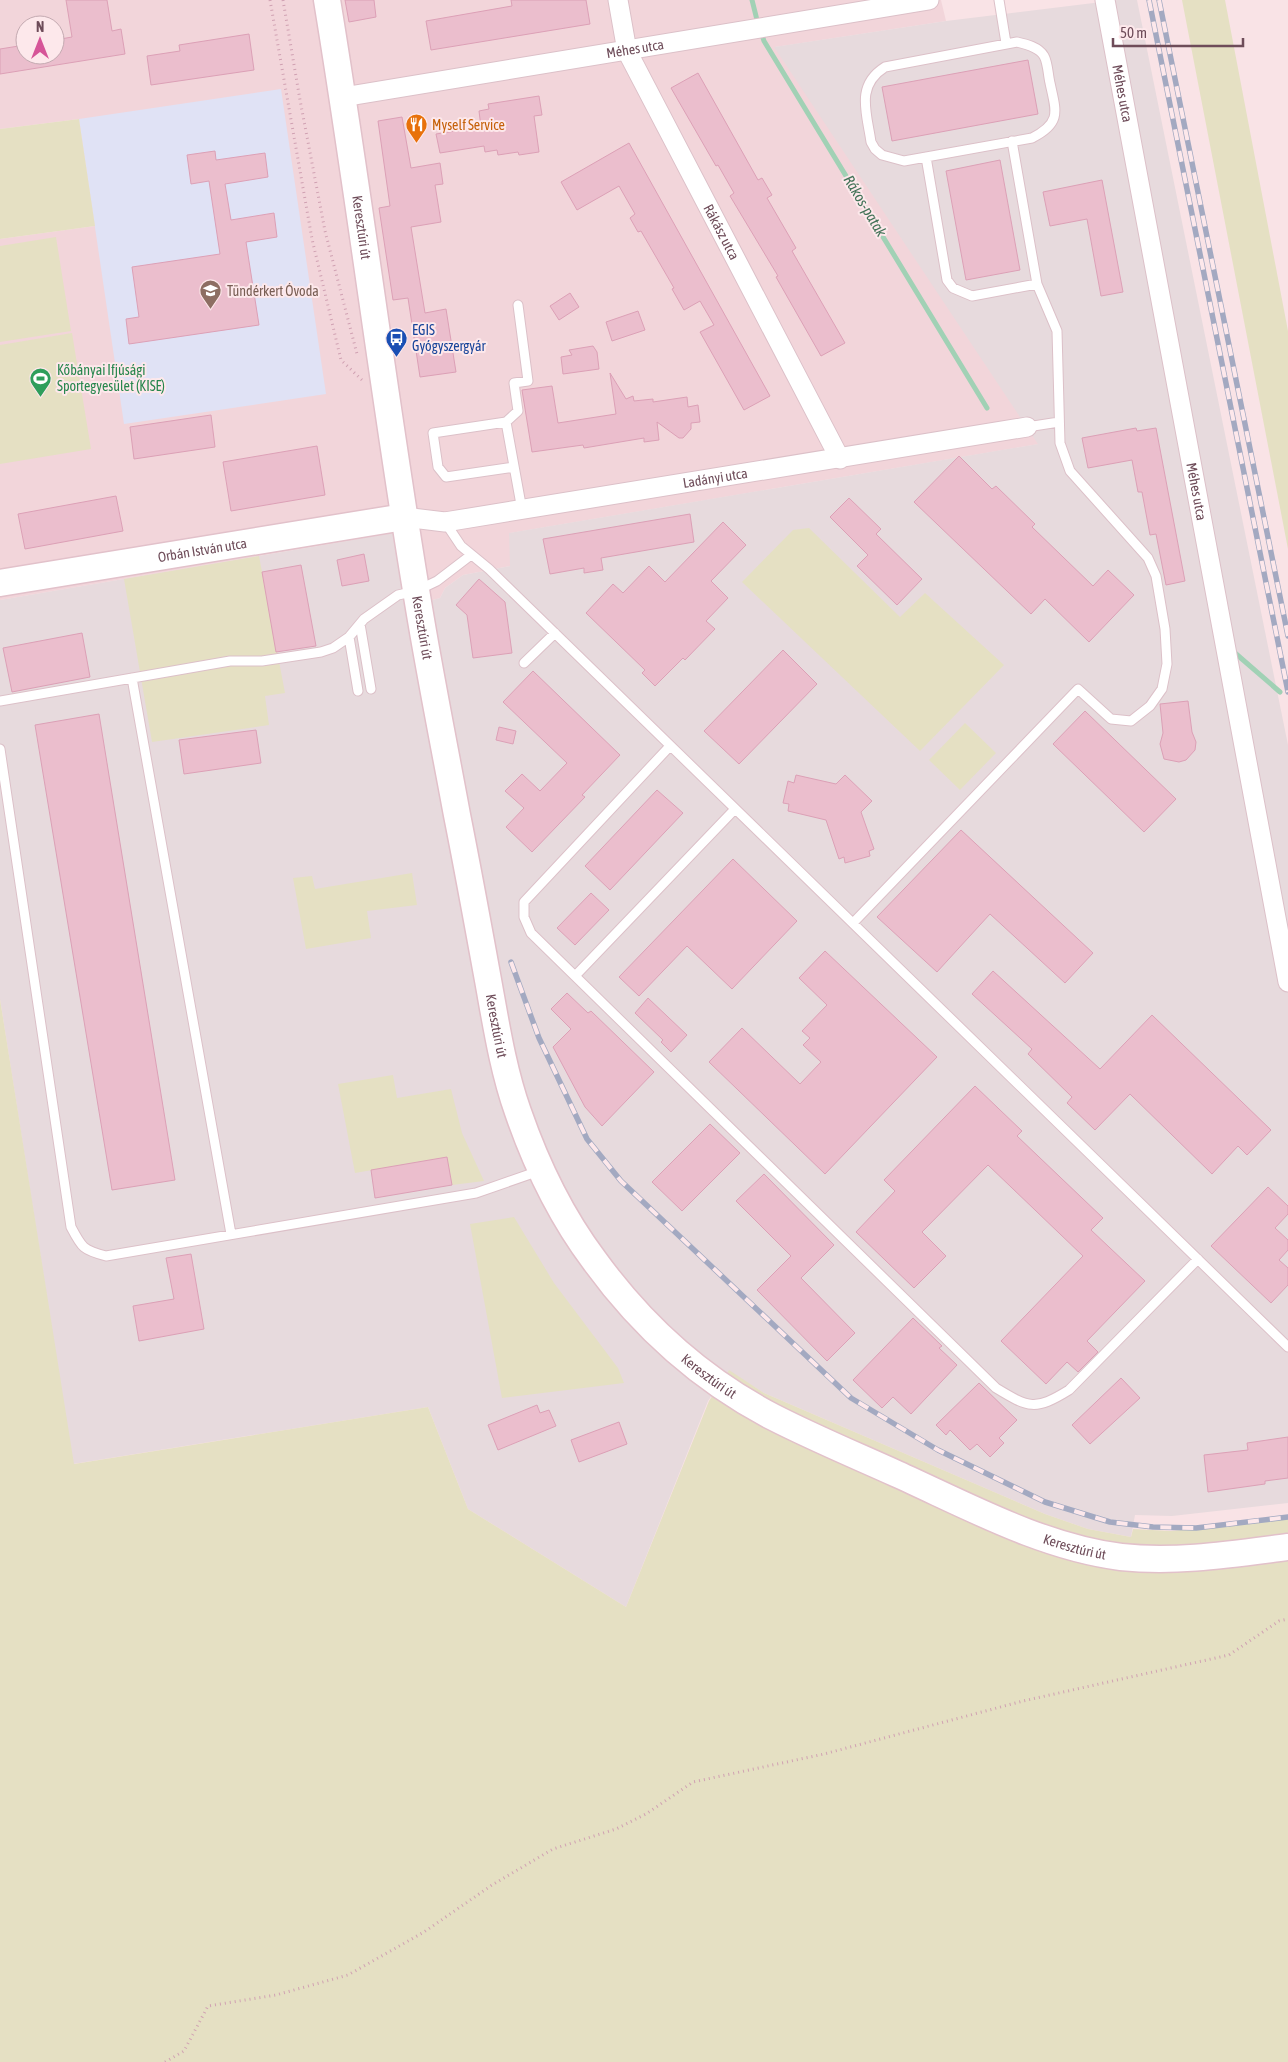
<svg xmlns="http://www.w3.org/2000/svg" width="1288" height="2062" font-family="'Asap Condensed',sans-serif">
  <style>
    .residential { fill: #f2d5da; fill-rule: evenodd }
    .industrial { fill: #e7dadd }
    .education { fill: #e0e2f5 }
    .green { fill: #e5e0c3 }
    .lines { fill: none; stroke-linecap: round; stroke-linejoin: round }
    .stream { stroke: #a1d1b5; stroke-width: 5 }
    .building { fill: #ebbecd; stroke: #dca0b6 }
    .lane-casing { stroke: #dcc0c8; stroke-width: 11 }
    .street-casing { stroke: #dcc0c8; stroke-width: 21 }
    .secondary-casing { stroke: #e2c1ca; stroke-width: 29 }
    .path { stroke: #d0a1b2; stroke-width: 3; stroke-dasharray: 1 4; stroke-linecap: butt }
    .lane { stroke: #fff; stroke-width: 9 }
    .street { stroke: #fff; stroke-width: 19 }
    .secondary { stroke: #fff; stroke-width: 26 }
    .rail-casing { stroke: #a3a9c1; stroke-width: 5.5 }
    .rail { stroke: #fde8eb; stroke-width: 4; stroke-dasharray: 11; stroke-linecap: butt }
    .labels { text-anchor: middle; stroke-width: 4; stroke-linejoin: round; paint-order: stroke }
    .street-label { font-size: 14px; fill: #6e4c59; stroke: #fde8eb }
    .food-label { font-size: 14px; fill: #c56008; stroke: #fde8eb; text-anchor: start }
    .education-label { font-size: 14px; fill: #785e54; stroke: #fde8eb; text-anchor: start }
    .transit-label { font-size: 14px; fill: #164399; stroke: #fde8eb; text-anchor: start }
    .leisure-label { font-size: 14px; fill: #27864d; stroke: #fde8eb; text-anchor: start }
    .water-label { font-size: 15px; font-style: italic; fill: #427257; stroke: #fde8eb }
  </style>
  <rect width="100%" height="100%" fill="#f9e3e6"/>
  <!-- residential -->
  <path class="residential" d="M0,0H941L946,21L775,47L1039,444L510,533V566L463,575L445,588L440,598L407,607L394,533L0,600V239L95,226L79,119L0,129ZM25,25H55V55H25Z"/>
  <!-- industrial -->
  <path class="industrial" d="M1118,0H1137L1288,745V1503L1172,1516L1135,1515L1131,1537L1088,1529L1045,1514L764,1393L729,1371L708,1401L626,1607L468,1509L428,1407L73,1464L0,999V600L394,533L407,607L440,598L445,588L463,575L510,566L509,533L1038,444L774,47L946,21Z"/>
  <!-- education -->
  <path class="education" d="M281,89L326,394L124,424L79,119Z"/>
  <!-- green -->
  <path class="green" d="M1182,0H1225L1288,331V549Z
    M79,119L95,226L0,239V129Z
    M56,237L71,331L0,342V246Z
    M72,333L91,449L0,464V345Z
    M809,528L900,617L925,593L1004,665L920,751L742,582L793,530Z
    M259,556L285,693L265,696L269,725L152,742L124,579Z
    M965,723L996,753L960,790L929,760Z
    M412,873L417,905L367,911L371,938L306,949L293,878L312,876L315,889Z
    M0,999L74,1464L428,1407L468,1509L626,1607L709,1401L729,1370L764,1393L1045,1514L1088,1529L1131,1537L1133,1529L1171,1531L1288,1519V2062H0Z
    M393,1075L397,1098L451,1089L462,1133L484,1181L452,1185L447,1157L355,1173L338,1084Z
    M514,1217L554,1283L618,1368L624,1383L502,1398L470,1224Z"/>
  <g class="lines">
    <!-- stream -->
    <path class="stream" d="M752,0L758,24
      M761,32L764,41L987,408
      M1235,653L1280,692"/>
  </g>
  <!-- building -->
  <path class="building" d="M66,0H107L112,31L121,29L125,54L0,74V49L25,45V55H55V40L72,37Z
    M345,0H374L376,17L349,22Z
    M511,0H586L590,24L431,50L426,21L512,6Z
    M249,34L254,70L151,85L147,56L180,51L179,45Z
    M1028,60L1038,114L892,141L882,87Z
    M698,73L758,180L762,178L772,195L767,198L796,248L792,251L845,343L821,356L776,277L778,276L730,196L734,193L718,165L716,166L671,88Z
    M539,96L542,115L534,116L539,152L519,155L518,152L498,155L497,150L485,152L484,146L440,153L436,134L481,127L479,111L489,109L488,104Z
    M402,117L411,168L440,163L443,184L435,185L441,222L411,227L425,313L446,309L456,372L420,377L408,298L393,300L379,208L390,206L378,121Z
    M629,143L770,396L744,410L700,332L714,325L700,301L684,310L672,289L674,288L641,231L638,232L630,218L635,214L619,186L577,210L561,182Z
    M215,151L216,160L265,153L268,177L225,184L231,220L274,213L277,237L246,242L259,325L129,344L126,319L139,317L132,267L220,254L209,181L191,184L187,155Z
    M1000,160L1020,270L966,280L946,171Z
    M1102,180L1123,292L1101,296L1087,219L1050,226L1043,192Z
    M570,293L579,307L559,320L550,306Z
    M638,311L645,330L612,341L606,322Z
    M593,346L597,352L599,369L563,374L561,357L572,355L569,350Z
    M610,373L626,399L633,396L634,401L653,399V402L687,397L688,407L698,405L700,422L691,423V429L683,438H679L657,422L659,440L644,442V438L584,448L583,445L532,452L522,390L552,386L558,423L616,414Z
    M211,415L215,447L134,459L130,427Z
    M1136,428L1137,431L1156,428L1185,581L1166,585L1156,534L1150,535L1142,492H1138L1132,460L1088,468L1082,438Z
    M317,446L325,495L231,511L223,462Z
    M959,456L992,489L996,486L1035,524L1032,527L1093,586L1108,570L1134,595L1089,642L1045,599L1031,614L914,502Z
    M116,496L123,531L25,549L18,514Z
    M849,498L881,529L876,534L922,579L897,605L857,566L868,555L830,517Z
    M690,514L694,542L601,558L603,570L584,573V568L550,574L543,539Z
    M723,522L746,545L711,581L728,598L706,621L715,629L685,660L683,658L655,686L642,673L645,670L586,613L613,584L623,593L649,566L665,582Z
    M364,554L369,581L342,586L337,560Z
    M301,565L316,646L276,652L262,572Z
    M479,579L505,602L512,653L473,658L467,615L456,605Z
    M82,633L90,677L12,692L3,648Z
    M783,650L817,684L739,764L704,731Z
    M533,671L620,755L582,795L585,797L532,852L506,827L524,808L505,791L522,774L540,791L567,763L503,702Z
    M1188,701L1192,732L1196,742L1195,750L1186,760L1179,762L1164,759L1160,744L1163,733L1160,704Z
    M1085,711L1176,799L1144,832L1053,744Z
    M99,714L175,1180L112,1190L35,725Z
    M499,727L516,731L513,744L496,740Z
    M256,730L261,763L184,774L179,740Z
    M796,775L836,784L845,775L872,801L861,812L874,849L869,851L870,856L845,863L844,857L839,859L826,820L788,811L789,804L783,803L788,781L794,783Z
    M657,790L683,813L610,890L585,866Z
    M961,830L1093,953L1065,983L990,914L937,972L877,917Z
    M733,859L797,921L732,989L687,946L639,996L619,977Z
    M591,893L609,910L575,945L557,928Z
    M825,951L937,1057L825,1174L709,1062L742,1028L800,1084L821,1062L803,1045L810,1038L802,1031L827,1005L799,978Z
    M993,971L1100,1069L1152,1015L1271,1130L1247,1155L1238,1146L1212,1174L1130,1094L1095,1130L1067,1103L1072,1097L1028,1054L1032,1049L972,994Z
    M567,993L588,1013L591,1011L654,1072L602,1126L585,1107L553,1047L571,1029L551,1009Z
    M648,998L687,1035L671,1052L661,1042L663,1040L635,1013Z
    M975,1086L1022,1131L1017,1136L1103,1218L1091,1230L1145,1281L1087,1341L1098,1352L1078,1372L1067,1362L1046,1384L1001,1341L1083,1256L988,1165L922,1232L946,1256L914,1288L856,1232L895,1191L884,1180Z
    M710,1124L740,1153L682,1211L652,1182Z
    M447,1157L452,1185L375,1198L371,1170Z
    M764,1174L834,1245L801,1278L855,1333L827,1361L757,1290L791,1256L736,1201Z
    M1268,1187L1288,1206V1214L1275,1228L1288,1240V1250L1279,1260L1288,1268V1285L1271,1303L1211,1246Z
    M191,1254L204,1329L139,1341L133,1306L174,1299L166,1258Z
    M913,1318L942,1346L939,1348L957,1365L911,1414L893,1397L882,1408L853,1380Z
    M1121,1378L1140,1398L1090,1444L1072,1425Z
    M979,1383L1017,1420L999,1438L1004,1443L990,1457L977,1444L970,1450L950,1430L946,1435L936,1425Z
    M537,1405L540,1413L549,1410L556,1426L498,1450L488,1425Z
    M619,1422L627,1444L579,1462L571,1440Z
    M1288,1437V1478L1265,1481V1484L1208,1492L1204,1455L1248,1450L1247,1443Z"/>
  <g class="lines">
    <defs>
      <path id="lane" d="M999,0L1006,43
        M1017,42C1026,44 1039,47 1044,56C1048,63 1048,75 1050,83C1056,111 1062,123 1032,138L904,161L882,155L875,149L871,142C867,113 855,86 885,67Z
        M926,157L947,280L953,288L972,296L1037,284L1012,141
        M506,422L518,411L514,383L528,381L518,305
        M1027,427L1059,422
        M514,467L446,477L438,467L433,433L506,422L522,510
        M445,522L461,546L489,569L1288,1347
        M360,624L371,689
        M349,637L358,691
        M524,663L555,633
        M132,678L231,1234
        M0,701L230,661H262L321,652L333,648L349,637L364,619L398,595L416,591L437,581L471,555
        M670,746L524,902V917L531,933L996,1388C1029,1408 1035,1411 1069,1390L1198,1259
        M0,749L71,1227C82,1248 83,1250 106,1256L476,1193L539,1171
        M853,923L1078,689L1111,719L1131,721L1150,706L1162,689L1167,664L1165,629L1156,576L1148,558L1070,471L1060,443L1057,331L1037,284
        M575,976L735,809"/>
      <g id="street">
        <path id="s1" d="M618,0L627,51L840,459"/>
        <path id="s2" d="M1105,0L1288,982"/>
        <path id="s3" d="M343,97L929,0"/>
        <path id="s4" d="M404,517L445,522L1027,427"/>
      </g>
      <g id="secondary">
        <path id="s5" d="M327,0C361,206 386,414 421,620C432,685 445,750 457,815C468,870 478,925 488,980C496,1024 503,1070 518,1112C536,1164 561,1216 594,1260C641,1325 702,1380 773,1417C814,1438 855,1455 897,1474C968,1506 1042,1547 1121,1557C1177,1563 1233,1554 1288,1547"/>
        <path id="s6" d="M0,583L404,517"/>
      </g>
    </defs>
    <!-- lane casing -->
    <use href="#lane" class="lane-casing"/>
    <!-- street casing -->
    <use href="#street" class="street-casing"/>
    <!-- secondary casing -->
    <use href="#secondary" class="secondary-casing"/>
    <!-- path -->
    <path class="path" d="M270,0L312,239L341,360L362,380
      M283,0L300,100L325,231L357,354
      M165,2062L184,2051L208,2006L276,1995L348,1975L424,1932L492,1885L553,1849L616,1829L646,1814L693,1782L824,1754L1023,1701L1229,1655L1279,1621L1288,1619"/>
    <!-- lane -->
    <use href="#lane" class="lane"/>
    <!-- street -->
    <use href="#street" class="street"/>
    <!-- secondary -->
    <use href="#secondary" class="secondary"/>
    <defs>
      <path id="rail" d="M1149,0L1288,692
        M1159,0L1288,636
        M511,962L539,1038L587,1139L621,1181L851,1398L938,1450L1045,1502L1110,1522L1153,1527L1196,1528L1288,1517"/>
    </defs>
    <!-- rail casing -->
    <use href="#rail" class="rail-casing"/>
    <!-- rail -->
    <use href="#rail" class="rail"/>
  </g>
  <!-- icons -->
  <defs>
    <symbol id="restaurant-pin" viewBox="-11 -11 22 30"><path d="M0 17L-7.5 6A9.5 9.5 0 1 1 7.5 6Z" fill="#e8710a" stroke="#fde8eb"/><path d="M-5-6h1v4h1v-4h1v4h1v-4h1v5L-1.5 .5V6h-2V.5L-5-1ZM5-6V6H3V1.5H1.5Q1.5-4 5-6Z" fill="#fff"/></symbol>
    <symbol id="school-pin" viewBox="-11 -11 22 30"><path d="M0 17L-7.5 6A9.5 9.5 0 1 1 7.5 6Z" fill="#8d6e63" stroke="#fde8eb"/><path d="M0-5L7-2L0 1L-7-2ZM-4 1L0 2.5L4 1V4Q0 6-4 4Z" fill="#fff"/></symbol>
    <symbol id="bus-pin" viewBox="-11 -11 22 30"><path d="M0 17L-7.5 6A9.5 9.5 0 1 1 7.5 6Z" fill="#1a4fb4" stroke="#fde8eb"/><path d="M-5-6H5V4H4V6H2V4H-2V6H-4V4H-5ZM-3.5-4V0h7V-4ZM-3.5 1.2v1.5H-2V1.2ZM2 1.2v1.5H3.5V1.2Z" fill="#fff"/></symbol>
    <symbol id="stadium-pin" viewBox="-11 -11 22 30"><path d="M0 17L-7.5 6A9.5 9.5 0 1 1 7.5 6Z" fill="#2e9e5b" stroke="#fde8eb"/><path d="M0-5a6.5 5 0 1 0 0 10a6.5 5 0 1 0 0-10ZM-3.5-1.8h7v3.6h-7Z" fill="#fff"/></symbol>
  </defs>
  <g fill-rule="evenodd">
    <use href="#restaurant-pin" x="404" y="112" width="25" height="34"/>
    <use href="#school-pin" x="198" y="278" width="25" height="34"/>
    <use href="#bus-pin" x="384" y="326" width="25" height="34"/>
    <use href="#stadium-pin" x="28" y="366" width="25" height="34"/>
  </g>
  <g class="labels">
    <!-- street labels -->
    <g class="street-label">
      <text dy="5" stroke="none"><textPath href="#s3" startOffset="296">Méhes utca</textPath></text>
      <text dy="5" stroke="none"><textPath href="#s2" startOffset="95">Méhes utca</textPath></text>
      <text dy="5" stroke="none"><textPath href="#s5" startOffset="230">Keresztúri út</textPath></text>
      <text dy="5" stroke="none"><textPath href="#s1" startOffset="256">Rákász utca</textPath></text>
      <text dy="5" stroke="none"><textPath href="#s4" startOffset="315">Ladányi utca</textPath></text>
      <text dy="5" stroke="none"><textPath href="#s2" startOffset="500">Méhes utca</textPath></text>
      <text dy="5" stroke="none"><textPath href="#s6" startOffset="205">Orbán István utca</textPath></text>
      <text dy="5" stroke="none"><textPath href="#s5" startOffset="635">Keresztúri út</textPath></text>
      <text dy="5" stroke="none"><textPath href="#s5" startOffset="1040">Keresztúri út</textPath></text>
      <text dy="5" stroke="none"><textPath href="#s5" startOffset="1460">Keresztúri út</textPath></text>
      <text dy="5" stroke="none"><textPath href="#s5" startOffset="1865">Keresztúri út</textPath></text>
    </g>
    <!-- food labels -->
    <g class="food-label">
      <text x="432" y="130">Myself Service</text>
    </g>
    <!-- education labels -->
    <g class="education-label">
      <text x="227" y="296">Tündérkert Óvoda</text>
    </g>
    <!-- transit labels -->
    <g class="transit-label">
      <text x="412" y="335">EGIS<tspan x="412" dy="16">Gyógyszergyár</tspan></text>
    </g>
    <!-- leisure labels -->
    <g class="leisure-label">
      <text x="57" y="375">Kőbányai Ifjúsági<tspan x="57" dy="16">Sportegyesület (KISE)</tspan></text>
    </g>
    <!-- water labels -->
    <g class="water-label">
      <text transform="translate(865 206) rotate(59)" y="5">Rákos-patak</text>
    </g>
  </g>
  <!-- north arrow -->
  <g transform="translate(40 40)"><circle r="24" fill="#fde8eb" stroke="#c4aab1"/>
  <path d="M0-4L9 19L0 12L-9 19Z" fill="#d65598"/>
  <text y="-8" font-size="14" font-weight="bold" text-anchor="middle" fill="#6e4c59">N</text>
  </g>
  <!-- scale -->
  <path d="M1113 38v8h130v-8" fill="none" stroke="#6e4c59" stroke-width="2.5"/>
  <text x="1120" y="38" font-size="15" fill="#6e4c59" stroke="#fde8eb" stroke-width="4" paint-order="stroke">50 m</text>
</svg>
